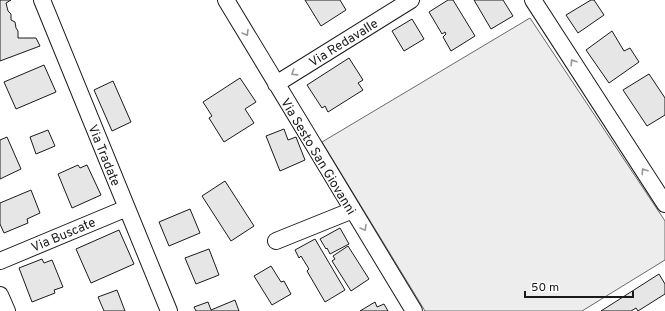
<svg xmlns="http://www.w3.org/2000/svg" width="665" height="311" font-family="Overpass,sans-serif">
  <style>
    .built { fill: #ededed; stroke: #6a6a6a }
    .building { fill: #e6e6e6; stroke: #1a1a1a }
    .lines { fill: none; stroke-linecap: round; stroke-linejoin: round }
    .minor-casing { stroke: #1a1a1a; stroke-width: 18 }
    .minor { stroke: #fff; stroke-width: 16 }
    .oneway { stroke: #989898 }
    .labels { text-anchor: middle; stroke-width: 3; stroke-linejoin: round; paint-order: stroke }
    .street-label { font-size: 13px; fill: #1a1a1a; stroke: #fff }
  </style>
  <rect width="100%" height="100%" fill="#fff"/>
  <!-- built -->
  <path class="built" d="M530,18L665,221V260L582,311H425L322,142Z"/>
  <!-- building -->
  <path class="building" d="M0,0H11L6,3L8,11L11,14V20L15,22L16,28L18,31V38H36L40,46L0,61Z
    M305,0H340L346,10L321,26Z
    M448,0H453L475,36L451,51L443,37L446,34L445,32L442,34L429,12Z
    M474,0H503L513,16L491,29Z
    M591,0H594L604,15L578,33L566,15Z
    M412,19L424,39L404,51L392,31Z
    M612,31L624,51L630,48L639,62L609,83L586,50Z
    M349,58L363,80L358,83L363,90L328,112L325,106L322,108L307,85Z
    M44,65L56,92L16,109L4,82Z
    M649,74L665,98V115L647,126L623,90Z
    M240,78L256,102L245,109L254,123L224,142L209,118L212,116L203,102Z
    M113,81L131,122L112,131L94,90Z
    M284,129L288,140L296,137L305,160L280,171L266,136Z
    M48,130L55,146L36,154L30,137Z
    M7,137L21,169L0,179V140Z
    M78,165L80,168L87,165L101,195L72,208L58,174Z
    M225,181L254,226L231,241L202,196Z
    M31,190L40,213L27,219L28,223L4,233L0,224V203Z
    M190,209L200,233L169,246L159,222Z
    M340,228L349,244L330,254L327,248L326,249L320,239Z
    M119,230L134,264L91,283L76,249Z
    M315,239L345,290L325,302L307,271L309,269L301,256L299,258L295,250Z
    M348,246L369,279L351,291L332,261L335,259L333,256Z
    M209,249L219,275L196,284L185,258Z
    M42,259L44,263L52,260L63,287L54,290L55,293L32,302L19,268Z
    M271,266L281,282L284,281L291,294L272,305L254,276Z
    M659,274L665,284V294L638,311L636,308L631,311H601Z
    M117,290L125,311H104L98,297Z
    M235,300L239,311H196L194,307L208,302L211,310Z
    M375,302L377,307L384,304L388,311H360Z"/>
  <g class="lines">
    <defs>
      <path id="minor" d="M42,0L169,311
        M226,0L414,311
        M533,0L665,204
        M276,84L411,0
        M276,241L353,210
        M0,261L127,208
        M0,295L7,311"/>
    </defs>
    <!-- minor casing -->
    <use href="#minor" class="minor-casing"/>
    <!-- minor -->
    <use href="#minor" class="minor"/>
  </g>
  <!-- one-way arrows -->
  <defs><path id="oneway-chevron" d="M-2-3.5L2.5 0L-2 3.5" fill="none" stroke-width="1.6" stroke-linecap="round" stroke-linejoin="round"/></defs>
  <g class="oneway">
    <use href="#oneway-chevron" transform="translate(246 33) rotate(59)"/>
    <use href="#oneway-chevron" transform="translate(573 62) rotate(-123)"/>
    <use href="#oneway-chevron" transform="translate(294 73) rotate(148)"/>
    <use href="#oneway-chevron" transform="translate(644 171) rotate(-123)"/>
    <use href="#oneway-chevron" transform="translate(364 228) rotate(59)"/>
  </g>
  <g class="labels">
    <!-- street labels -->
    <g class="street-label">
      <text transform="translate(343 42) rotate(-32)" y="5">Via Redavalle</text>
      <text transform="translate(105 155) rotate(68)" y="5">Via Tradate</text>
      <text transform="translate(319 156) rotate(59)" y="5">Via Sesto San Giovanni</text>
      <text transform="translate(63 234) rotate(-23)" y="5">Via Buscate</text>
    </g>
  </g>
  <!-- scale -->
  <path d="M525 291v6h108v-6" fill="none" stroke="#1a1a1a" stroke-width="2"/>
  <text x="531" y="291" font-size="12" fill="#1a1a1a" stroke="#ffffff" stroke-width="3" paint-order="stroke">50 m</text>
</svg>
